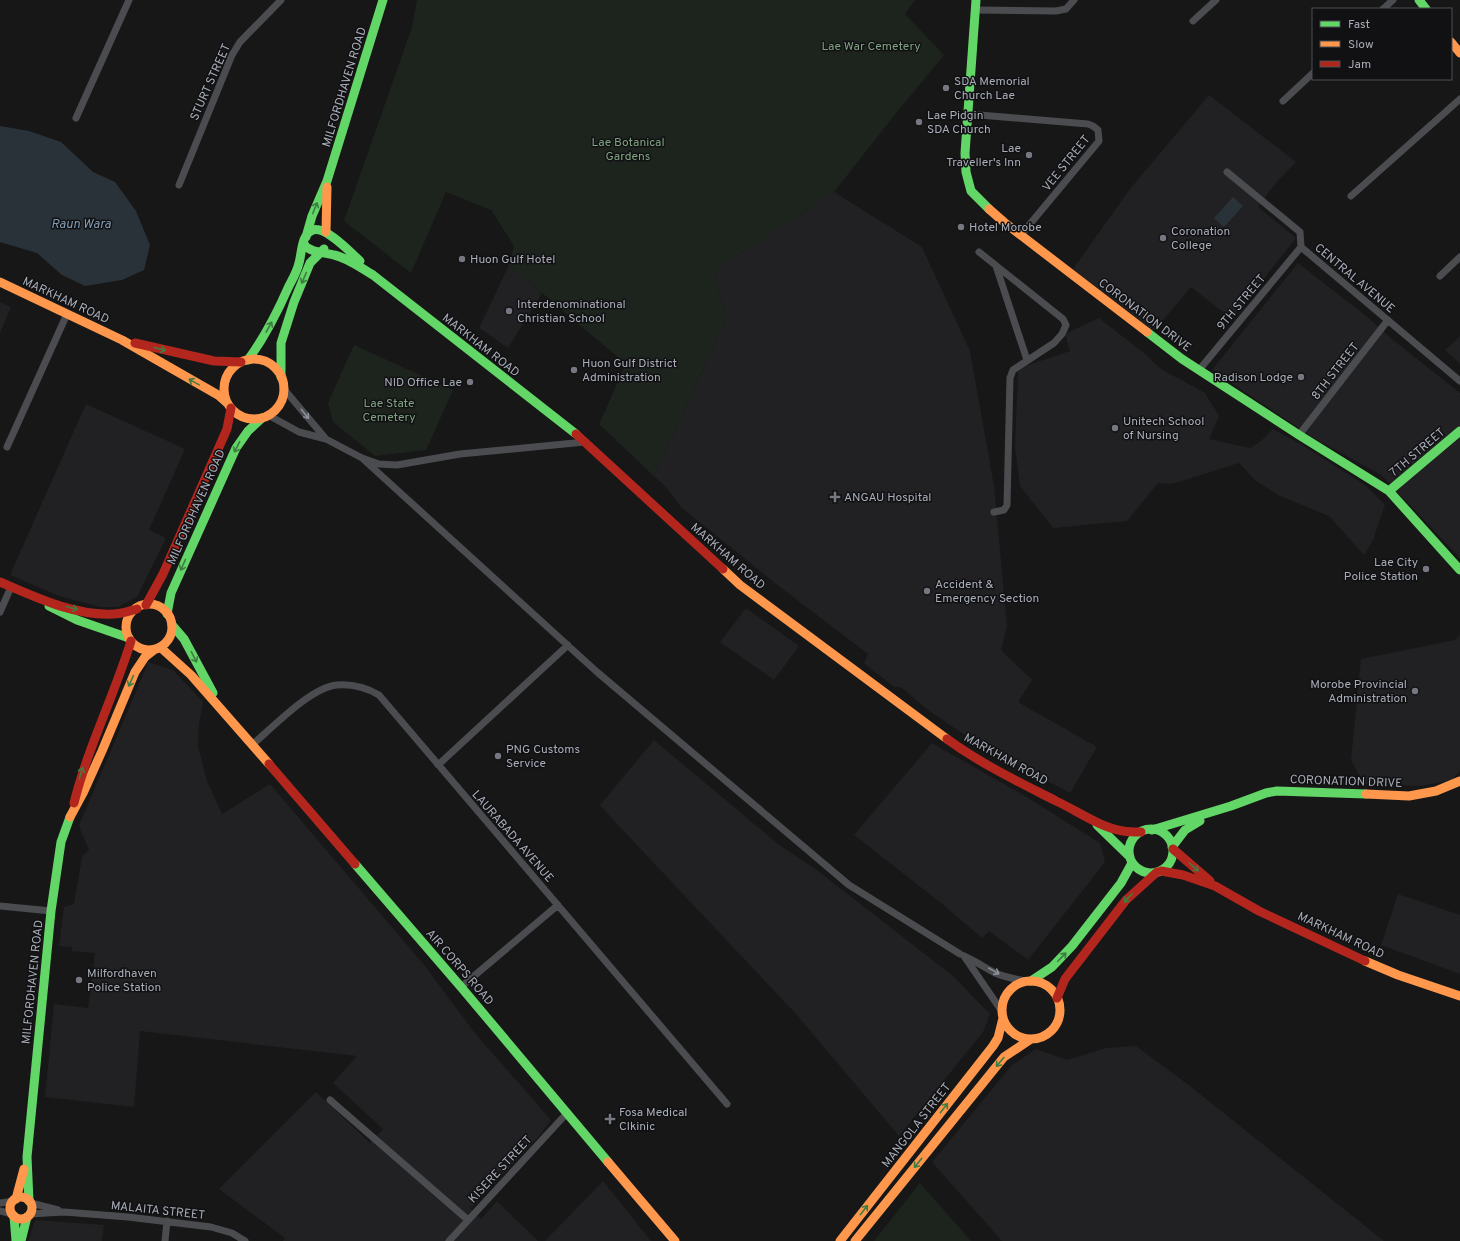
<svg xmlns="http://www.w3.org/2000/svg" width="1460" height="1241" font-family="Overpass,sans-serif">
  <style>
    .built { fill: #212123 }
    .green { fill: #1d241e }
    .water { fill: #2a3239 }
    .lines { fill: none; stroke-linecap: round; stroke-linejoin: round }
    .street { stroke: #4b4c50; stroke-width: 7 }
    .fast { stroke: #63d668; stroke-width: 9 }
    .slow { stroke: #ff974d; stroke-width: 9 }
    .jam { stroke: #b3261e; stroke-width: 9 }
    .oneway { stroke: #3e7d42 }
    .oneway2 { stroke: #8c9099 }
    .poi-dot { fill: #757880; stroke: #111113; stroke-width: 1.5 }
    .labels { text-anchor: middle; stroke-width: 3; stroke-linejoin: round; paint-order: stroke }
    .park-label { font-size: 12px; fill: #7fa381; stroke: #111113 }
    .poi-label { font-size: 12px; fill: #a8adb8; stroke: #111113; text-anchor: start }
    .street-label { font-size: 12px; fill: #a8adb8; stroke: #111113 }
    .water-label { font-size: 13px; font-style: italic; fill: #7f9bb3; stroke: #111113 }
  </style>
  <rect width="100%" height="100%" fill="#171717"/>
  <!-- built -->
  <path class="built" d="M1209,95L1296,162L1274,185L1258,207L1296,238L1232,319L1191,287L1154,331L1073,269L1130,189Z
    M834,192L922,247L970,351L994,486L1007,626L1001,650L1032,680L1018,702L1097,747L1070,793L978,744L928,710L901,687H894L864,663L868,654L780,587L682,508L666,487L654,476L726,319L714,271Z
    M1298,263L1370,319L1392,339L1460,393V558L1381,475L1312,437L1212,370Z
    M509,265L542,293L508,348L479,328Z
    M0,302L11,307L0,333Z
    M1099,318L1144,353L1161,369L1205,393L1219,416L1209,439L1250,448L1261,441L1273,429L1304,446L1365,485L1385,505L1373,540L1364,555L1329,516L1280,496L1256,481L1239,463L1172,484L1158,483L1127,521L1053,528L1020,486L1015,447L1018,371L1025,366L1070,351L1065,334Z
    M1460,336V364L1445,350Z
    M86,404L185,449L149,530L166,538L137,597L118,607H100L59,596L10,575Z
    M746,608L799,646L774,680L720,642Z
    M1460,635V771L1452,780L1421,786L1364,784L1351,760L1361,659L1455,640Z
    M148,662L173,670L203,702L199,724L198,746L207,781L222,814L270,784L425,966L474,1032L551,1120L540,1135L473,1206L469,1207L481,1219L497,1201L538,1241H283L285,1238L219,1189L316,1092L370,1143L383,1129L333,1083L357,1056L140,1031L134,1107L45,1097L54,1004L88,1008L95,953L72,951V947L59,946L64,907L74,904L82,857L89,850L81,831L79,825L138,687Z
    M654,740L778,844L814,868L953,976L990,1014L983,1032L899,1136L796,1014L617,824L600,805Z
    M932,743L1025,796L1100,843L1105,862L1028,960L989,931L982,938L941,903L854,835Z
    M1398,894L1460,915V974L1381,945Z
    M1136,1046L1190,1086L1384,1241H1002L932,1162L1012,1065L1036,1049L1067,1060L1106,1048Z
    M603,1181L651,1241H545Z
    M35,1220L104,1225L102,1241H28Z"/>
  <!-- green -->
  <path class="green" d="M417,0H915L905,14L944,55L893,117L834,192L714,271L726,319L654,476L599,424L626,364L509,265L514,246L491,210L446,192L411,273L344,221L412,27Z
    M354,345L453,390L426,450L375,456L333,422L328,403Z
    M920,1183L971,1241H874Z"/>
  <!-- water -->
  <path class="water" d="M0,126L29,131L61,142L93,172L115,182L136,211L150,245L144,270L122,280L85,286L62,275L37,253L0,242Z
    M1233,197L1243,206L1224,227L1214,218Z"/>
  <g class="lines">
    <!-- street -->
    <path class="street" d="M1383,9L1393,0
      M976,10L1056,11L1066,9L1074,0
      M1193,21L1216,0
      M1283,101L1313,73
      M968,114L1088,124L1093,126L1098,130L1099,141L1020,236
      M76,118L129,0
      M1227,172L1300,232L1301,247L1460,381
      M179,185L232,55L240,42L281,0
      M1351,196L1460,99
      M979,252L1063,319L1066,325L1062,334L1054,343L1013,370L1010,378L1007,505L1004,510L994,512
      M996,266L1027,360
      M1440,276L1460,257
      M1199,370L1301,247
      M283,388L326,439
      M268,415L299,432L326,439L362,458L379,464L397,465L460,454L585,442
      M1299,435L1388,320
      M7,447L67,314
      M362,458L597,672L849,885L960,954
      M0,612L11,587
      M252,745C272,728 311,687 337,685C351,684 367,688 379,695L727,1104
      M438,765L568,645
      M0,906L51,911
      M964,956C975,961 984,967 995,973C1004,977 1015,979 1025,981
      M964,956L1001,1010
      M461,987L558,905
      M330,1100L468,1220
      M0,1203L14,1201
      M31,1203L58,1210
      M0,1211L12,1214
      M30,1214L64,1212L128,1217L211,1227L232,1233L245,1241
      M165,1241L167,1221
      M449,1241L567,1113"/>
    <!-- fast -->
    <path class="fast" d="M976,0L965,153L966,172L971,191L989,209
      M1419,0L1426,9
      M306,237L312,216L327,181L383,0
      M303,243C309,253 323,252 334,255C348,258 361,268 373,275L576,434
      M1147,332L1182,359L1299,435L1389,491L1460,570
      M248,360C264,338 277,313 288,288C292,280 297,272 299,263C302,253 301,234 313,230C326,226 351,253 360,261
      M281,377V343L294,302L310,263L324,249
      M1389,491L1460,431
      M49,606L77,620L129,638
      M167,614L171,593L236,448L248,431L262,418
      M172,625L184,639L213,693
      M1097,825L1130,857
      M1129 851a22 22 0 1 1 44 0a22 22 0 1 1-44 0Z
      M1152,830L1231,806L1266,793L1277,791L1366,794
      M1172,847L1185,830L1200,821
      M355,864L461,987L608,1162
      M1031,981L1052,967L1072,946L1121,883L1132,863
      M29,1201L27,1157L51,911L61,842L70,817
      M14,1216L16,1241
      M21,1241L27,1217"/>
    <!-- slow -->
    <path class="slow" d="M1451,42L1460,53
      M989,209L1005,223L1147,332
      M326,232L327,187
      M0,282L122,340L218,395L227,403
      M224 389a30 30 0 1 1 60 0a30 30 0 1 1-60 0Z
      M723,569L740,585L947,739
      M126 627a23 23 0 1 1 46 0a23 23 0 1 1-46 0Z
      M160,647L191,675L269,764
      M1366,794L1409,796L1436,791L1460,781
      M70,817L84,791L102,751L135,672L145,657L154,650
      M1365,961L1398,975L1460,996
      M1002 1010a29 29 0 1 1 58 0a29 29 0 1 1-58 0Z
      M608,1162L675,1241
      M10 1208a11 11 0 1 1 22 0a11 11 0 1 1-22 0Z
      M16,1199L24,1169
      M840,1241L993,1046L998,1038L1003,1018
      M855,1241L1004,1057L1031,1039"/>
    <!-- jam -->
    <path class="jam" d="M135,343L214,361L241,362
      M576,434L723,569
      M0,582C35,597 74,616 113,614C121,614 129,611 137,609
      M146,605L163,574L227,429L231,408
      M947,739C981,764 1019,782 1056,801C1078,811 1099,827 1123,831C1129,832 1135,832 1141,832
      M269,764L355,864
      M74,803C88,747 114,696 131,641
      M1173,849L1210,881
      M1161,871L1183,875L1215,886L1259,911L1365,961
      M1057,998L1065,979L1126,900L1157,872"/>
  </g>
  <!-- one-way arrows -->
  <defs><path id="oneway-shaft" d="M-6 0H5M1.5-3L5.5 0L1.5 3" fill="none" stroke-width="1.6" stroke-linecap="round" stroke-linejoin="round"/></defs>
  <g class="oneway">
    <use href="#oneway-shaft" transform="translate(315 208) rotate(-68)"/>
    <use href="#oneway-shaft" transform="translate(304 278) rotate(113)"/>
    <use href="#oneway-shaft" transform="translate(269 327) rotate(-61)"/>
    <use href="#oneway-shaft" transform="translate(160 349) rotate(14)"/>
    <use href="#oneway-shaft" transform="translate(194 382) rotate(-151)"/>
    <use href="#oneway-shaft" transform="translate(237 447) rotate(117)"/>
    <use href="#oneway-shaft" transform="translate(183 565) rotate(114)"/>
    <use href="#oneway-shaft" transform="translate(72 608) rotate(14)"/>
    <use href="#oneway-shaft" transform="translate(194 657) rotate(63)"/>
    <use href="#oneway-shaft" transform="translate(131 681) rotate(114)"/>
    <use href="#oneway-shaft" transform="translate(81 773) rotate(-74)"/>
    <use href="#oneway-shaft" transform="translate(1194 867) rotate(41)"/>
    <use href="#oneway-shaft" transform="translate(1128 898) rotate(133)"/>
    <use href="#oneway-shaft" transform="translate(1062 957) rotate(-46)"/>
    <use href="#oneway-shaft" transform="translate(1000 1062) rotate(130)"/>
    <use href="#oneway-shaft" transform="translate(944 1108) rotate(-52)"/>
    <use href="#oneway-shaft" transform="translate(918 1163) rotate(129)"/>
    <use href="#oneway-shaft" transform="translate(864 1210) rotate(-52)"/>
  </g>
  <g class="oneway2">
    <use href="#oneway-shaft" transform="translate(305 414) rotate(51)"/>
    <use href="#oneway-shaft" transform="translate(994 971) rotate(29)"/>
  </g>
  <!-- markers -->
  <g class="poi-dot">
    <circle cx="946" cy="88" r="4"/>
    <circle cx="919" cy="122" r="4"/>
    <circle cx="1029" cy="155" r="4"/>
    <circle cx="961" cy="227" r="4"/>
    <circle cx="1163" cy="238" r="4"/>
    <circle cx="462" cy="259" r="4"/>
    <circle cx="509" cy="311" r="4"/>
    <circle cx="574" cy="370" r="4"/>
    <circle cx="1301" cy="377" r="4"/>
    <circle cx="470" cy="382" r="4"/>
    <circle cx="1115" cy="428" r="4"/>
    <path d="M833 491h4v4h4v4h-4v4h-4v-4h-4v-4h4z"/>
    <circle cx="1426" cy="569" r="4"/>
    <circle cx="927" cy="591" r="4"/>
    <circle cx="1415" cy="691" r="4"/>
    <circle cx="498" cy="756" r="4"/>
    <circle cx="79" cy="980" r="4"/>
    <path d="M608 1113h4v4h4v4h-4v4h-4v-4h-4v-4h4z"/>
  </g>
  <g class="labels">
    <!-- park labels -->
    <g class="park-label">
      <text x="871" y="50">Lae War Cemetery</text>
      <text x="628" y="146">Lae Botanical<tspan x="628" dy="14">Gardens</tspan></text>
      <text x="389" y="407">Lae State<tspan x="389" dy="14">Cemetery</tspan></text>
    </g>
    <!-- poi labels -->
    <g class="poi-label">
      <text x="954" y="85">SDA Memorial<tspan x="954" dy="14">Church Lae</tspan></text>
      <text x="927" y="119">Lae Pidgin<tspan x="927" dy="14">SDA Church</tspan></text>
      <text x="1021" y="152" text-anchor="end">Lae<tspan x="1021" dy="14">Traveller's Inn</tspan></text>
      <text x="969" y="231">Hotel Morobe</text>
      <text x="1171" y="235">Coronation<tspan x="1171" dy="14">College</tspan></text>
      <text x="470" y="263">Huon Gulf Hotel</text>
      <text x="517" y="308">Interdenominational<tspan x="517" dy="14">Christian School</tspan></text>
      <text x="582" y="367">Huon Gulf District<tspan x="582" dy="14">Administration</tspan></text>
      <text x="1293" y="381" text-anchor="end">Radison Lodge</text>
      <text x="462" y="386" text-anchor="end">NID Office Lae</text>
      <text x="1123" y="425">Unitech School<tspan x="1123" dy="14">of Nursing</tspan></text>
      <text x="844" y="501">ANGAU Hospital</text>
      <text x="1418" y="566" text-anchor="end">Lae City<tspan x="1418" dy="14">Police Station</tspan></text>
      <text x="935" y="588">Accident &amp;<tspan x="935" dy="14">Emergency Section</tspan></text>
      <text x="1407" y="688" text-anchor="end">Morobe Provincial<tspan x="1407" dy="14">Administration</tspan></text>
      <text x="506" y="753">PNG Customs<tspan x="506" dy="14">Service</tspan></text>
      <text x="87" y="977">Milfordhaven<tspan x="87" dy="14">Police Station</tspan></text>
      <text x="619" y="1116">Fosa Medical<tspan x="619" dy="14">Clkinic</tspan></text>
    </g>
    <!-- street labels -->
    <g class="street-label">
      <text transform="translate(210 82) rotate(-66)" y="4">STURT STREET</text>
      <text transform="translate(344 87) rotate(-73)" y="4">MILFORDHAVEN ROAD</text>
      <text transform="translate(1066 163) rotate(-51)" y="4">VEE STREET</text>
      <text transform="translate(1355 278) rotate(40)" y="4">CENTRAL AVENUE</text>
      <text transform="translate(66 300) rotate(25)" y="4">MARKHAM ROAD</text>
      <text transform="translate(1241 302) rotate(-50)" y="4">9TH STREET</text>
      <text transform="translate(1145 315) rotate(37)" y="4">CORONATION DRIVE</text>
      <text transform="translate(481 345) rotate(38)" y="4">MARKHAM ROAD</text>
      <text transform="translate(1335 371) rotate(-52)" y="4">8TH STREET</text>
      <text transform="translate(1417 452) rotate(-40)" y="4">7TH STREET</text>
      <text transform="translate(196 507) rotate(-66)" y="4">MILFORDHAVEN ROAD</text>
      <text transform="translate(728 556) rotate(41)" y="4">MARKHAM ROAD</text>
      <text transform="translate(1006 759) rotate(29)" y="4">MARKHAM ROAD</text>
      <text transform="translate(1346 781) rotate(2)" y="4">CORONATION DRIVE</text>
      <text transform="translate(513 836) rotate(49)" y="4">LAURABADA AVENUE</text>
      <text transform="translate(1341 935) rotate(25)" y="4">MARKHAM ROAD</text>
      <text transform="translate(460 967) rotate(49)" y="4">AIR CORPS ROAD</text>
      <text transform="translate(32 982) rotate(-84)" y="4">MILFORDHAVEN ROAD</text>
      <text transform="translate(916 1125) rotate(-52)" y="4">MANGOLA STREET</text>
      <text transform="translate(500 1169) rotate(-47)" y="4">KISERE STREET</text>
      <text transform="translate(158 1210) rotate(6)" y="4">MALAITA STREET</text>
    </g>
    <!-- water labels -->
    <g class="water-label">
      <text x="81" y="228">Raun Wara</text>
    </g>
  </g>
  <!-- legend -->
  <rect x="1312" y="8" width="140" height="72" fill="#111113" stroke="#4d4f55"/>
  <rect x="1320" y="21" width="20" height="6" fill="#63d668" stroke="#4d4f55"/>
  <text x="1348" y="28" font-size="12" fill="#a8adb8">Fast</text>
  <rect x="1320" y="41" width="20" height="6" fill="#ff974d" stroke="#4d4f55"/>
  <text x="1348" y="48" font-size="12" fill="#a8adb8">Slow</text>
  <rect x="1320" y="61" width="20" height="6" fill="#b3261e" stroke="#4d4f55"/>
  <text x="1348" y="68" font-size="12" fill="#a8adb8">Jam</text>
</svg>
